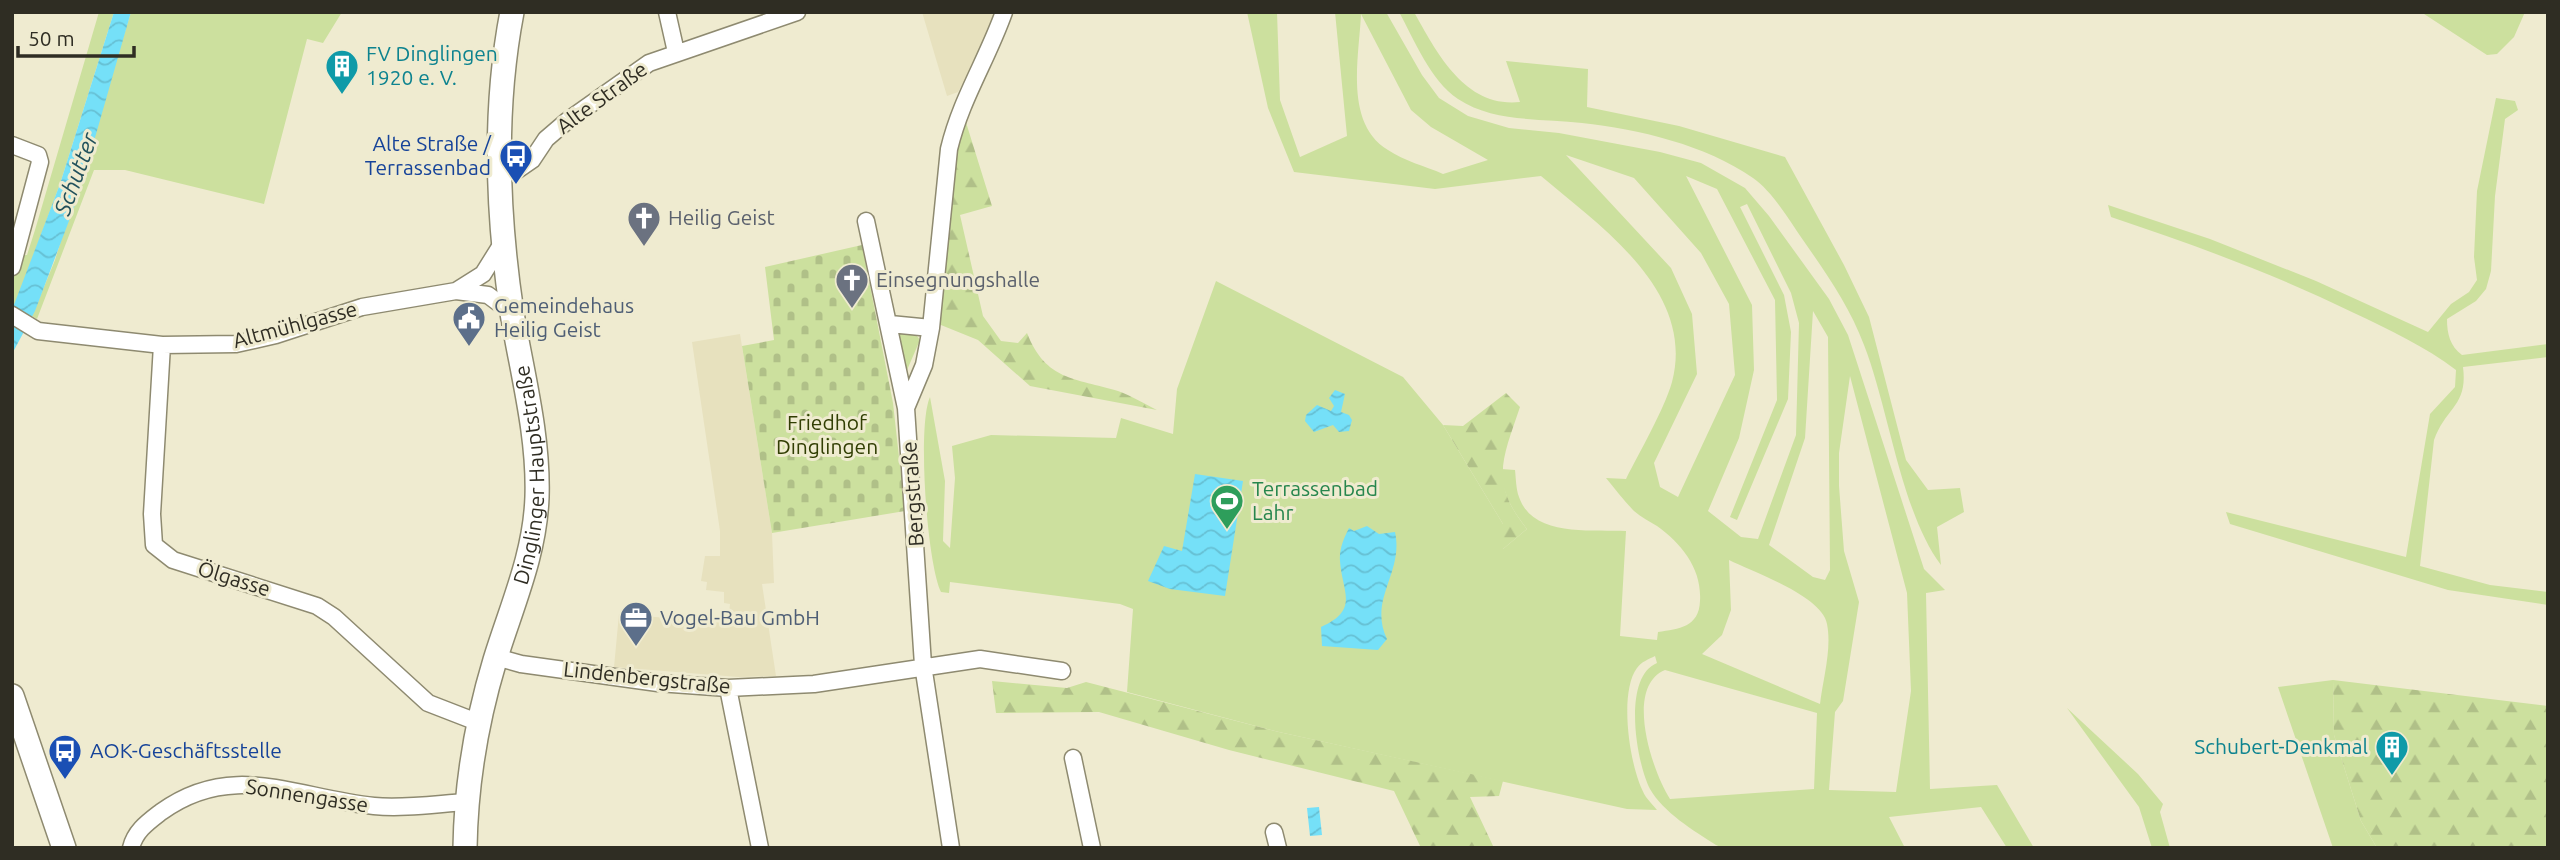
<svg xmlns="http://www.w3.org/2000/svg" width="2560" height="860" font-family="Ubuntu,sans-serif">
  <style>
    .built { fill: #e7e1be }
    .green { fill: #cce09e; fill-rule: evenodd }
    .forest { fill: url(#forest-firs) }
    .cemetery { fill: url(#cemetery-stones) }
    .water { fill: url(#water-waves) }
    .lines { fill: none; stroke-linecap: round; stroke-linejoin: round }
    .street-casing { stroke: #8e8a70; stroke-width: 19 }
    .secondary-casing { stroke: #8e8a70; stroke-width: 26 }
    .street { stroke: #fff; stroke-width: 16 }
    .secondary { stroke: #fff; stroke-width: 23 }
    .labels { text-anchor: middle; stroke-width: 6; stroke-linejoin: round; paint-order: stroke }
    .culture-label { font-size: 21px; fill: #0d838f; stroke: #efebd0; text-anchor: start }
    .street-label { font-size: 21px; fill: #2f2d23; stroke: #efebd0 }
    .transit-label { font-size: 21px; fill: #164399; stroke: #efebd0; text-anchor: end }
    .worship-label { font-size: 21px; fill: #5b616d; stroke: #efebd0; text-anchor: start }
    .service-label { font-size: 21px; fill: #4e5e75; stroke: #efebd0; text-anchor: start }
    .park-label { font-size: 21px; fill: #313e03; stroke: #efebd0 }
    .leisure-label { font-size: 21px; fill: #27864d; stroke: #efebd0; text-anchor: start }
    .water-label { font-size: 23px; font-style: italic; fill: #22515c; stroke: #efebd0 }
  </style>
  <defs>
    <pattern id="forest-firs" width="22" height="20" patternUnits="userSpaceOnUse" patternTransform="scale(1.75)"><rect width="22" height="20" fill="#cce09e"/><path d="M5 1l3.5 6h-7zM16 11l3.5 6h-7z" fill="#b0c088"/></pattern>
    <pattern id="cemetery-stones" width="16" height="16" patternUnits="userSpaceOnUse" patternTransform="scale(1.75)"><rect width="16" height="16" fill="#cce09e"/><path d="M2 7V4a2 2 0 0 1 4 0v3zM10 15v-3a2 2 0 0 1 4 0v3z" fill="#b0c088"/></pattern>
    <pattern id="water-waves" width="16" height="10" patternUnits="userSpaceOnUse" patternTransform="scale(1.75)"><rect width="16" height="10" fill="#75e0f8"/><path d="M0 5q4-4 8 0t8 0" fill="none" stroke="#66c0d4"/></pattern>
  </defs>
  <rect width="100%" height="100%" fill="#efebd0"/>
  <!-- built -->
  <path class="built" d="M922,12H994L981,51L958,92L947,96Z
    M740,334L772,533L774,583L762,584L776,676L738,677L614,667L619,614L728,623L730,604L724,603V592L706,590L707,582L701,581L705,556H720V531L692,342Z"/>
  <!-- green -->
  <path class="green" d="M99,12H114L60,184L14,308L12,284L20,255H27L35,230Z
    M131,12H342L323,43L307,39L264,204L125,170H94L37,319L32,316L55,260Z
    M1247,12H1277L1280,100L1300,157L1347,136L1335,12H1386L1422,75L1439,98L1468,116L1509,128L1559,133L1660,152L1701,163L1745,188L1769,216L1829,299L1848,335L1924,569L1945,590L1926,593L1930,789L1997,785L2034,848H2007L1981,807L1889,817L1905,848H1723L1716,845C1694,831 1663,812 1650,789C1636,762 1622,677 1657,663L1655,656C1649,659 1641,662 1637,668C1618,693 1630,772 1646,797C1649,801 1653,805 1657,810L1627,809L1279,732L1127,692L1133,609L1120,604L950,582L949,593L941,592C927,563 917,426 930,397L945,481L943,541L950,548L955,478L952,446L991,435L1116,438L1121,418L1173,434L1177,389L1216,281L1403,377L1443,425L1503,524V549L1527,529C1512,510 1502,493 1501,469L1515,470C1516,479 1516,489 1519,497C1533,538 1592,529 1626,531L1620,636L1657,640L1658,632C1679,629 1699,627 1700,601C1702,569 1682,544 1657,526C1649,521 1641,517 1634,511C1624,501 1615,489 1606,478L1626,479C1640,451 1664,410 1672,382C1696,291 1600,226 1541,176L1435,189L1294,172L1268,108ZM1361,14L1411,110L1431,127L1488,160L1443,174C1425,166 1404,161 1388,150C1344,123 1359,58 1361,14ZM1566,155L1634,178L1701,253L1729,304L1735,375L1678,497L1660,487L1654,463L1697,374L1692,314L1671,268ZM1686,176L1717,189L1775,300L1777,400L1730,517L1737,520L1788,399L1791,332L1784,295L1740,207L1747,204L1791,293L1799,323L1796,435L1758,539L1741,537L1708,511L1739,438L1754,370L1752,305ZM1813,311L1828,337L1830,570L1825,580L1813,577L1769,545L1805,438ZM1850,376L1907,593L1911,691L1896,792L1829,790L1835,712L1843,701L1859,602L1844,551L1839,486V453ZM1729,560C1753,572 1822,596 1827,624C1832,649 1823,679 1820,704L1702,654L1722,635L1731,610ZM1665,670L1817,713L1814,789L1670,799C1652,771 1624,687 1665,670Z
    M1399,12H1414C1437,53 1465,108 1520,102L1506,61L1588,69L1587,107L1679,126L1785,157L1844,265L1869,317L1906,460L1928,490L1960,488L1964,512L1937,527L1941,565C1901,512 1889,409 1864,345C1850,307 1826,273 1803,240C1789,220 1773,192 1753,178C1706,145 1638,129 1582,123C1542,118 1494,123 1458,99C1430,80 1415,41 1399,12Z
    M2421,12H2525L2514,37L2497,54L2487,55Z
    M2496,98L2515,101L2518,110L2505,119L2495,196L2491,271L2486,289L2476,301L2447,319C2447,334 2450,346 2462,355L2548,344V357L2463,367C2468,406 2446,407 2434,440L2420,566L2490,585L2548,592V605L2448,590L2230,524L2226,512L2406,557L2430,414L2455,387L2456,370C2424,346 2390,330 2354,313C2275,274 2194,245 2111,217L2108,205L2210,239L2316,281L2428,332L2451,304L2469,292L2477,280L2474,257L2477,191Z
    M904,330L914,332L920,340L904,377L899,336Z
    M2333,680L2334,735L2361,821L2377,848H2333L2278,687Z
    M2067,708L2138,774L2163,804L2160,812L2170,848H2152L2139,807Z"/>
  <!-- forest -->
  <path class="forest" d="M964,116L992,206L960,215L983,316L1001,341L1018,343L1027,333C1046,381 1075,378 1118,391C1132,396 1145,404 1157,410L1030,386L978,340L936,323L950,168Z
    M1506,393L1520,407C1503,458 1489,482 1527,529L1503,549V524L1443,425L1463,426Z
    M2333,680L2548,706V848H2377L2361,821L2334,735Z
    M992,681L1067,688L1086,682L1279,732L1503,781L1499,796L1470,797L1494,848H1421L1394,791L1229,750L1099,712L996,713Z"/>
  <!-- cemetery -->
  <path class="cemetery" d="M862,245L893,403L905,511L772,533L742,346L774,340L765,267Z"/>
  <!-- water -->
  <path class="water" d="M114,12H131L78,197L35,311L12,354V310L60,184Z
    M1335,390L1345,394L1341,412L1349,415L1352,420L1349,431L1339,432L1333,425L1314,432L1305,421L1306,415L1317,405L1331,411L1334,406L1329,398Z
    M1195,474L1243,481L1225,596L1170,589L1148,581L1164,546L1182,551Z
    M1367,526L1379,534L1395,532C1404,573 1368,599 1387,639L1378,650L1322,646L1321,627C1360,610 1342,592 1340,561C1339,549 1344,538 1349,528L1354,531Z
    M1319,807L1322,835L1310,836L1307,808Z"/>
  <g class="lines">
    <defs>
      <path id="street" d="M667,12L676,52
        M12,145L38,155L40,162L12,267
        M501,174L516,171L532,160L546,139L567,121L649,63L797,12
        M866,221L906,408L923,665L951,848
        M456,291L488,295L512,313
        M12,315L38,331L162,345L236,344L276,335L362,307L456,291L483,274L503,242
        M890,324L931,328
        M162,345L152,514L154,545L173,560L317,606L334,617L428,703L477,722
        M906,408L924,365L931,328L949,149C961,99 987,60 1004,12
        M496,657L521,664L658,683L728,688L814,684L980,659L1062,671
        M728,688L760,848
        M1073,758L1092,848
        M1274,832L1278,848
        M131,848C135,831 148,822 161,812C233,760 295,798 374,806C403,809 436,804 466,802"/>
      <g id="secondary">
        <path d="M12,696L64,848"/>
        <path id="s1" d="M465,848C466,782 476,723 495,660C512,605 535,555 537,497C539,435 522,373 512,313C497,213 493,111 512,12"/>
      </g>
    </defs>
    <!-- street casing -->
    <use href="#street" class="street-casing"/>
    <!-- secondary casing -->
    <use href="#secondary" class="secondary-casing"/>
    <!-- street -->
    <use href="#street" class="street"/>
    <!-- secondary -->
    <use href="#secondary" class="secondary"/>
  </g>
  <!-- icons -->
  <defs>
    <symbol id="building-pin" viewBox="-11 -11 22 30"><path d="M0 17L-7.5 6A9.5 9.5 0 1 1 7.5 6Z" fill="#0f9aa8" stroke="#efebd0"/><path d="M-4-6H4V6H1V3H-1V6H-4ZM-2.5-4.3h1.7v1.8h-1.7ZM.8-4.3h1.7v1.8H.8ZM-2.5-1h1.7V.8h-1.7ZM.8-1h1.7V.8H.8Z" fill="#fff"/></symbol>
    <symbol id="bus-pin" viewBox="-11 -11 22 30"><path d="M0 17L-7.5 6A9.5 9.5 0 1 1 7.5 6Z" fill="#1a4fb4" stroke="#efebd0"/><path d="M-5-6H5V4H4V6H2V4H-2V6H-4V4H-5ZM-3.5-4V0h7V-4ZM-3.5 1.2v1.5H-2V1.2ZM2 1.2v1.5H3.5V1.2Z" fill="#fff"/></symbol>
    <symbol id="church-pin" viewBox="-11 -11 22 30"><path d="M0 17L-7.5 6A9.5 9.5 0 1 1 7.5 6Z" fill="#6b7280" stroke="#efebd0"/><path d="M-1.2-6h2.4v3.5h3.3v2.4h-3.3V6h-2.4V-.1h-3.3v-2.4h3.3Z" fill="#fff"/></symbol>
    <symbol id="civic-pin" viewBox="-11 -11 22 30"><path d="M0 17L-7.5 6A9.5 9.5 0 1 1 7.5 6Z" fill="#5c6f8a" stroke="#efebd0"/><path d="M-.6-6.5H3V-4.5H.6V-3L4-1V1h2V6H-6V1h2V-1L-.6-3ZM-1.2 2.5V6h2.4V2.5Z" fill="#fff"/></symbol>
    <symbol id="stadium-pin" viewBox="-11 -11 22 30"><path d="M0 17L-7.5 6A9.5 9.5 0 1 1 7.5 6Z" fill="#2e9e5b" stroke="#efebd0"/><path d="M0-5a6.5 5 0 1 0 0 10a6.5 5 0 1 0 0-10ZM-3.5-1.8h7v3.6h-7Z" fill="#fff"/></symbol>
    <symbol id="office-pin" viewBox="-11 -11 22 30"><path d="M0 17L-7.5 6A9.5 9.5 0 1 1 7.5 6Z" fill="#5c6f8a" stroke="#efebd0"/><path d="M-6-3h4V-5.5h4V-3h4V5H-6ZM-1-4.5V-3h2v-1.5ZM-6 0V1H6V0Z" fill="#fff"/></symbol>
  </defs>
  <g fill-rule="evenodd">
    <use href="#building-pin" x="323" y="47" width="38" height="52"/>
    <use href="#bus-pin" x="497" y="137" width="38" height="52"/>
    <use href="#church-pin" x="625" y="199" width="38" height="52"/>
    <use href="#church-pin" x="833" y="261" width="38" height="52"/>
    <use href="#civic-pin" x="450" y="299" width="38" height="52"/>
    <use href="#stadium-pin" x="1208" y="482" width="38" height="52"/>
    <use href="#office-pin" x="617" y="599" width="38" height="52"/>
    <use href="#building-pin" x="2373" y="728" width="38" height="52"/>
    <use href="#bus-pin" x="46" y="732" width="38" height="52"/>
  </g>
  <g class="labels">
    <!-- culture labels -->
    <g class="culture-label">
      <text x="366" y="61">FV Dinglingen<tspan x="366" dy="24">1920 e. V.</tspan></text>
      <text x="2368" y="754" text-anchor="end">Schubert-Denkmal</text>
    </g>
    <!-- street labels -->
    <g class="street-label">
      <text transform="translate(602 98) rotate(-36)" y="7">Alte Straße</text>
      <text transform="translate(295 325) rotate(-15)" y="7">Altmühlgasse</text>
      <text dy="7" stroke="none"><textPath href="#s1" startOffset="382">Dinglinger Hauptstraße</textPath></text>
      <text transform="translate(913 494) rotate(-94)" y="7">Bergstraße</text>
      <text transform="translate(234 579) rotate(17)" y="7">Ölgasse</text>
      <text transform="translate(647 678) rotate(6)" y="7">Lindenbergstraße</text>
      <text transform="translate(307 796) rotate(9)" y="7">Sonnengasse</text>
    </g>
    <!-- transit labels -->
    <g class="transit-label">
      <text x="491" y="151">Alte Straße /<tspan x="491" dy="24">Terrassenbad</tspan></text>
      <text x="90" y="758" text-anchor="start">AOK-Geschäftsstelle</text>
    </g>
    <!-- worship labels -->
    <g class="worship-label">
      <text x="668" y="225">Heilig Geist</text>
      <text x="876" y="287">Einsegnungshalle</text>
    </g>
    <!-- service labels -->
    <g class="service-label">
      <text x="494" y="313">Gemeindehaus<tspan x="494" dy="24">Heilig Geist</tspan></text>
      <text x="660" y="625">Vogel-Bau GmbH</text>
    </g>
    <!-- park labels -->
    <g class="park-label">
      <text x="827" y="430">Friedhof<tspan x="827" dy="24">Dinglingen</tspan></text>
    </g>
    <!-- leisure labels -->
    <g class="leisure-label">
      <text x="1252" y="496">Terrassenbad<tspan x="1252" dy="24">Lahr</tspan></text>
    </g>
    <!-- water labels -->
    <g class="water-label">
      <text transform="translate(76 174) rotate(-70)" y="8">Schutter</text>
    </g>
  </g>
  <!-- border -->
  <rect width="2560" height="860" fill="none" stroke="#2f2d23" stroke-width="28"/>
  <!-- scale -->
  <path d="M18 46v10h116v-10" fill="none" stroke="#2f2d23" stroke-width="3.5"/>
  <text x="28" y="46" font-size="21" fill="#2f2d23" stroke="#efebd0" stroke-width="5" paint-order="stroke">50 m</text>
</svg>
